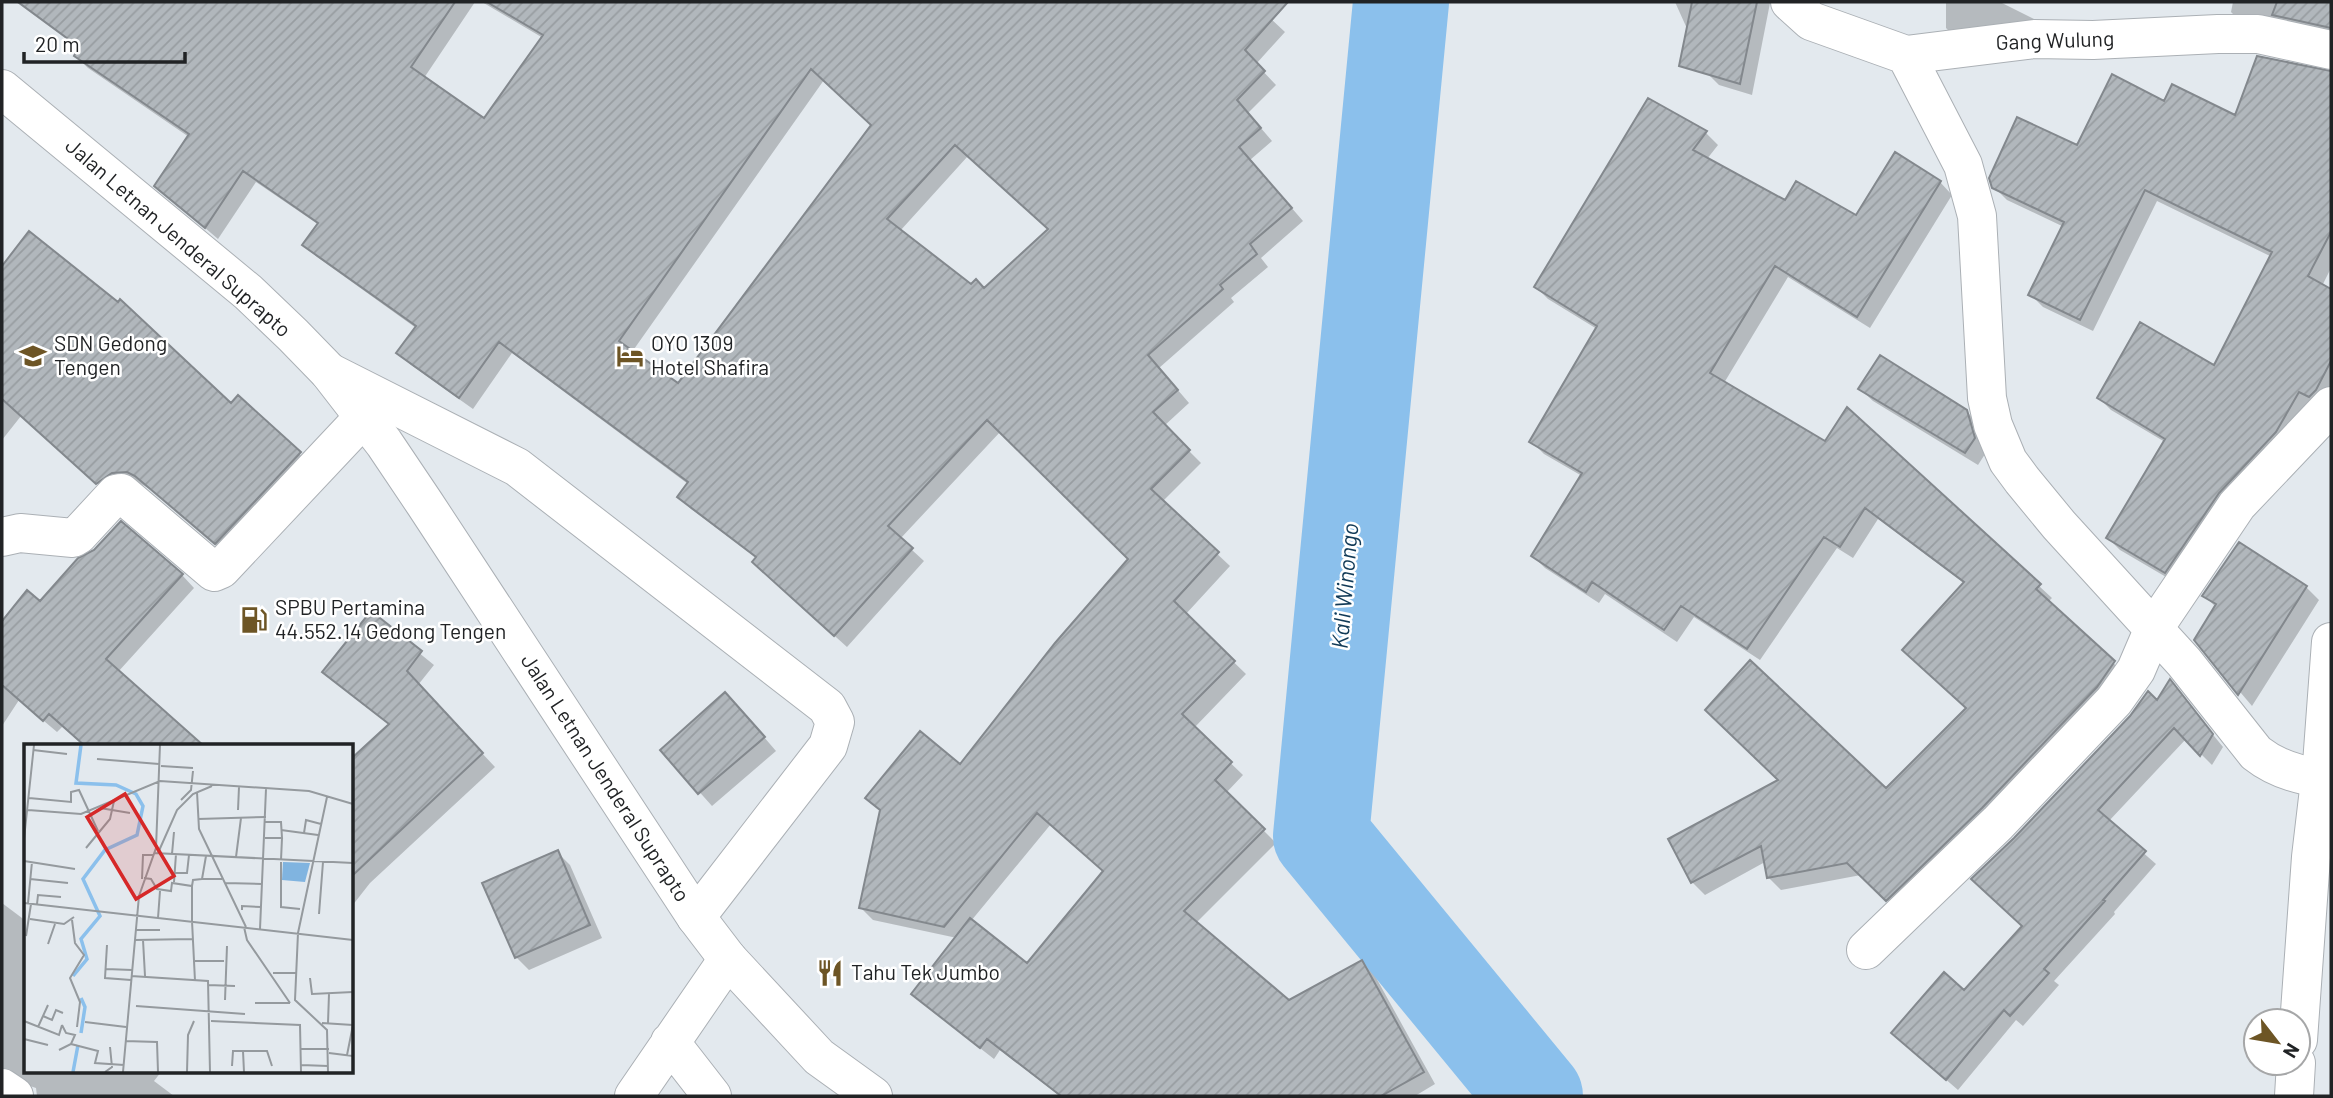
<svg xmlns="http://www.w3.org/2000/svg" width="2333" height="1098" font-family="Barlow,sans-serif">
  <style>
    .shadow { fill: #0003; fill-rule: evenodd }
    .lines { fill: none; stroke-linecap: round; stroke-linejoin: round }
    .river { stroke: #8bc0ec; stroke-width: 96 }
    .building { fill: url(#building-hatch); stroke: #83888d; stroke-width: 2; fill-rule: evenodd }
    .minor-casing { stroke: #abb0b5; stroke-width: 40 }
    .major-casing { stroke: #abb0b5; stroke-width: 40 }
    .minor { stroke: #fff; stroke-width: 38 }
    .major { stroke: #fff; stroke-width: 38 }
    .labels { text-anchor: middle; stroke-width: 5; stroke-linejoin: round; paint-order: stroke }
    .street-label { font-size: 21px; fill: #212325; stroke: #fff }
    .poi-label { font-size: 21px; fill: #212325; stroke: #fff; text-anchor: start }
    .water-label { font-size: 23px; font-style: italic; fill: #113a57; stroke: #fff }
    .inset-river { fill: none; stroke: #8bc0ec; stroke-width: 3.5 }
    .inset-road { fill: none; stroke: #959a9e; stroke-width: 2 }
    .view { fill: #d62828; fill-opacity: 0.15; stroke: #d62828; stroke-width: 3.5 }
    .inset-edge { fill: none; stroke: #212325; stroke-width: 3.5 }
  </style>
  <defs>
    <pattern id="building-hatch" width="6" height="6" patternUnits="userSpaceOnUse" patternTransform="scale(1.75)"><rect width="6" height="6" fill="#b1b7bc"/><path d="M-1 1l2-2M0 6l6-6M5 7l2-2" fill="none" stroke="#989da1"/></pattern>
  </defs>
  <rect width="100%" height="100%" fill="#e3e9ee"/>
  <!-- shadow -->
  <path class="shadow" d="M16,2H475L424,78L484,121L543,38L482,2H1261L1257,6L1285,32L1256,64L1276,85L1248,113L1272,141L1250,160L1303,221L1261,258L1268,267L1231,298L1234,302L1159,368L1189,403L1164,426L1201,463L1162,502L1230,566L1185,615L1246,674L1194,728L1243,775L1226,793L1276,843L1196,923L1289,1003L1362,962L1374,974L1435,1084L1415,1096H1060L1000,1050L994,1059L926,1006L913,994L957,938L873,920L861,908L960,767L1131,559L1001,431L900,539L924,561L847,647L766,574L757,558L691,509L679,497L688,484L512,353L473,409L411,365L398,353L416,328L317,257L304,245L319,225L256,182L218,239L156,186L189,137L88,68L76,56L80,49ZM824,80L873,125L678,386L632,352ZM968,156L1050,229L985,290L971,286L900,231ZM1051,824L1104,871L1028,966L971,921Z
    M1675,2L1770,3L1752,95L1719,85L1707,73Z
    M1946,2H2000L2034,19L2045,30L1958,40L1946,28Z
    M2233,2H2331V36L2243,24L2231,12Z
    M2326,73H2331V268L2322,286L2331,291V397L2178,584L2120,550L2108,538L2165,442L2111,410L2099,398L2215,367L2272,257L2157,201L2093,331L2043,307L2030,294L2064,227L2007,200L1994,187L2165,103L2236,118Z
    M1706,133L1718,145L1707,159L1785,203L1856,217L1940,182L1952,195L1870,328L1788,277L1724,383L1825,444L1847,410L2039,586L2052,598L2048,602L2126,675L1899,912L1861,875L1781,890L1768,877L1765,862L1705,895L1692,882L1670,840L1886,791L1968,708L1965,584L1878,519L1853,558L1837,548L1760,660L1694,617L1677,642L1605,594L1599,603L1545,568L1533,556L1582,476L1544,454L1531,441L1597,329L1548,299L1536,287Z
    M30,234L231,405L238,397L312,466L228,555L150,489L141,484L125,485L110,495L21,416L2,440V269Z
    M1860,389L1966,411L1980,425L1987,451L1978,465L1873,401Z
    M182,575L194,588L118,672L201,746H86L63,726L57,732L19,700L2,726V623L28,593L40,603Z
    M2306,587L2319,600L2252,706L2196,640L2216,607L2204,596Z
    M371,614L434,665L418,685L495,767L370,883L352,906V761L390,725L325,672Z
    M2170,682L2223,747L2212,765L2186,739L2108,822L2156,864L2114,912L2115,914L2054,981L2059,985L2023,1026L2016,1020L1958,1090L1905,1044L1965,992L2024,926Z
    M738,707L776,751L712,806L662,750Z
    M557,852L570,865L602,938L529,970L516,957Z
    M2,903L26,921V1072H161L154,1081L174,1096H37L36,1088L21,1083L2,1092Z"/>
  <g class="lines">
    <!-- river -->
    <path class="river" d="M1401,2L1321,836L1535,1096"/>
  </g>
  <!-- building -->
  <path class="building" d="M18,2H455L411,67L484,118L543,35L487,2H1288L1245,50L1265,71L1237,100L1261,128L1239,147L1292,208L1250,244L1257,254L1220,285L1223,289L1148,355L1178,390L1153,412L1190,450L1151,489L1219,552L1174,601L1235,661L1182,714L1232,762L1215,780L1265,829L1184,911L1289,1000L1362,960L1424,1072L1381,1096H1061L987,1039L980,1048L911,994L970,918L1027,963L1103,871L1037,813L944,927L859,908L880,810L865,798L920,731L960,764L1055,643L1128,559L987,420L888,526L913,548L834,636L752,562L756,557L677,497L688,482L499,342L459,398L396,353L416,326L302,245L318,223L243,171L205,228L154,186L189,134L74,56L79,47ZM811,69L871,125L678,383L619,341ZM955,145L1048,229L984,288L976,279L971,284L887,219Z
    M1692,2H1757L1740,84L1679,66Z
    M2277,2H2331V28L2272,15Z
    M2257,56L2331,71V232L2308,276L2331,289V361L2316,390L2309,397L2299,392L2276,432L2219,493L2165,573L2106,538L2165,439L2097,398L2140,322L2214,365L2272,252L2145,190L2080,320L2028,295L2064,222L1992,188L1989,178L2017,117L2077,145L2112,74L2164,101L2172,84L2235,115Z
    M1648,98L1707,131L1693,150L1785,200L1796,181L1856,215L1895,152L1941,181L1857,317L1775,266L1710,373L1825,441L1847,407L2041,584L2036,589L2115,661L2097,687L1982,808L1886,901L1847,863L1767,878L1761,846L1691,883L1668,839L1778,780L1705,710L1750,660L1886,788L1966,708L1902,650L1964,582L1865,508L1840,547L1824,537L1747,649L1681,606L1664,630L1592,582L1586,592L1531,556L1582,473L1529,442L1597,326L1534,287Z
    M29,231L118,302L120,299L231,403L238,395L301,452L215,544L135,476L127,472L112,473L96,484L2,399V266Z
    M1880,355L1967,410L1975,438L1965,453L1858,389Z
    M121,521L183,574L106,659L204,746H85L49,714L43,721L2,685V621L27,590L40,601L78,558L94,550Z
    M2239,542L2307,586L2238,695L2194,640L2216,604L2202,596Z
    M371,611L422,651L407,671L483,753L352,876V758L389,724L322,672Z
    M2170,679L2213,734L2200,756L2174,728L2098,810L2146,851L2103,900L2105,901L2044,969L2049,973L2010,1016L2004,1010L1946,1080L1891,1033L1944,972L1964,990L2022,926L1971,879L2014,838L2130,716L2148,691L2157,700Z
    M725,692L765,737L698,794L660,750Z
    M558,850L590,925L515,958L482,883Z"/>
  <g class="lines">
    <defs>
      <path id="minor" d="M1790,2L1811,21L1906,55L2034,39L2093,40L2218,34H2258L2331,50
        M1906,55L1963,165L1977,216L1987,398L1993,425L2008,461L2022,480L2059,525L2184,662L2256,753C2275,768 2297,775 2321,778
        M329,372L517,467L827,707L835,722L828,746L696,917
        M2,537L20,533L73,538L78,535L116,494L121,493L214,572L221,569L364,417
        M1866,950L1998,823L2114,701L2136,670L2154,628L2237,505L2331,406
        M670,1042L712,1096
        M2,1088L14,1096
        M634,1096L728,959"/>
      <path id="major" d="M2,89L248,292L293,335L329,372L384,443L425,504L696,917L728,959L819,1057L873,1096
        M2298,1040L2311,857L2322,764L2331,642
        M2294,1096L2296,1063"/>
    </defs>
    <!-- minor casing -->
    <use href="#minor" class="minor-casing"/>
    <!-- major casing -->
    <use href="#major" class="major-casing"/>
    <!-- minor -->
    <use href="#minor" class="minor"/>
    <!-- major -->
    <use href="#major" class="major"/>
  </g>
  <!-- icons -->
  <defs>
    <symbol id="school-bare" viewBox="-9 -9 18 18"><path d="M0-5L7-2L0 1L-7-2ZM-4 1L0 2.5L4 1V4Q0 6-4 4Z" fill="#6d5525" stroke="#fff" stroke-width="2.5" paint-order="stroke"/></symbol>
    <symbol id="hotel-bare" viewBox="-9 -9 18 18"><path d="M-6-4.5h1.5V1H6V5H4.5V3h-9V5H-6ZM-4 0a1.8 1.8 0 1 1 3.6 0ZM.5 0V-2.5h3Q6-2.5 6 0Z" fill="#6d5525" stroke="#fff" stroke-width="2.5" paint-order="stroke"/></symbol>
    <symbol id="fuel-bare" viewBox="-9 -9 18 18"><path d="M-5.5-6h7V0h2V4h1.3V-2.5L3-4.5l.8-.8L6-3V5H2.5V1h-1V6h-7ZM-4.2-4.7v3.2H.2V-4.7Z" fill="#6d5525" stroke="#fff" stroke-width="2.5" paint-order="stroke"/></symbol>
    <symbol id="restaurant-bare" viewBox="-9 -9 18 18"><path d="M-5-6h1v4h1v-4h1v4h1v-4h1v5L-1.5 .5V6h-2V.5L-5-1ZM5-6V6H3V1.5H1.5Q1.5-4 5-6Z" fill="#6d5525" stroke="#fff" stroke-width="2.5" paint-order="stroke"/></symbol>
  </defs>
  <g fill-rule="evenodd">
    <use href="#school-bare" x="14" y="337" width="38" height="38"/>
    <use href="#hotel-bare" x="611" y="337" width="38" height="38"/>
    <use href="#fuel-bare" x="235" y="601" width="38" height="38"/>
    <use href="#restaurant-bare" x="811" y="954" width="38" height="38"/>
  </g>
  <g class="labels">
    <!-- street labels -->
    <g class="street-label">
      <text transform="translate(2055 41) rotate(-2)" y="7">Gang Wulung</text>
      <text transform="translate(178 238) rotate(41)" y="7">Jalan Letnan Jenderal Suprapto</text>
      <text transform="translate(605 778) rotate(57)" y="7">Jalan Letnan Jenderal Suprapto</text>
    </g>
    <!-- poi labels -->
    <g class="poi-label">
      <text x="54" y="351">SDN Gedong<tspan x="54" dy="24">Tengen</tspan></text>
      <text x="651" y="351">OYO 1309<tspan x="651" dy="24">Hotel Shafira</tspan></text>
      <text x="275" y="615">SPBU Pertamina<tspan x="275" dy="24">44.552.14 Gedong Tengen</tspan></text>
      <text x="851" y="980">Tahu Tek Jumbo</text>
    </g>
    <!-- water labels -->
    <g class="water-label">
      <text transform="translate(1345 586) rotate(-85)" y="8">Kali Winongo</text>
    </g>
  </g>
  <!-- overview -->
  <g transform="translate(24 744)">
    <rect width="329" height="329" fill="#e3e9ee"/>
    <path d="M259,118L286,119L281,138L258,136Z" fill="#80b4e0"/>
    <path class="inset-river" d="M49,232L63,215L57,195L76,172L59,135L81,106L113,91L119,62L112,50L92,41L52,39L57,1M57,254L61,263L57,289M49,328L54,301"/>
    <path class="inset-road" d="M9,6L43,10M73,15L135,20M137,22L169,24M173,48L175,85L188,112M303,53L274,189L271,256L303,286L304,328M5,54L47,58V48L55,46L74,87M157,56L167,46L169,27M76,64L106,69M4,66L57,70L136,37L285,47L329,60M214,66L215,43M174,75L242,73M257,86L294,91M280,89L282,76L297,80M241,94H258L257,78H241M0,95L10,1M62,104L86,75L90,57M130,109L329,119M134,109L153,66L169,50L188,42M148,110L150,88M182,112L178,135H198M188,112L222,183M212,113L217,74M257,116L258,94M0,117L51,125M257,118V163L276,165M150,129H163L165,111M120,134L127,135L133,145L147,147L148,139L168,142L169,136L178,135M6,135L44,139M118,135L119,111H129M150,138L152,110M201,139L238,140M168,142V177M0,159L329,196M4,159L8,118M13,160L14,151L37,153M218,166V162L237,163M295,170L299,118M134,174L136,147M6,175L40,180L50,173M48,176L51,199L60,211L46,234L56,258L53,283M168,177L171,237M220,183L223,196L266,259M236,185L242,45M112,186H136M2,192L7,160M111,196L168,195M119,196L121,232M24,200L31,180M83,201L81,234L107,236M171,217H200M82,225L108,226M249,229H272M107,232L184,237L186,328M286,234L288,250L329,248M184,241L211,242M201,256L203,202M231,259H266M112,262L221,270M19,272L28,276L32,266L39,269M0,277L35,291L38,281M187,277L276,281L277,328M61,278L102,283M298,279L329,281M304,279L305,250M14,283L24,261M0,295L24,301M101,297L133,298L134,328M47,300L74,307L71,319L100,321M277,305H305M35,306L47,300L51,291L42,289L38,281M219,307L220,328M305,309L329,312M323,311L329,281M277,321L304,322M208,322L209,307H243L248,322M81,328L88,323L86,303M99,328L115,152L132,104L136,1M163,328L164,291L170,277"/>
    <path class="view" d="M101,50L150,132L112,155L63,73Z"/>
    <rect width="329" height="329" class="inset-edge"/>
  </g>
  <!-- border -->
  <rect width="2333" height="1098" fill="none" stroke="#212325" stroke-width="7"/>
  <!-- north arrow -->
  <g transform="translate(2277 1042) rotate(121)"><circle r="33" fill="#ffffff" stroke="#a6a7a8" stroke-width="2"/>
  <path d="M0-5L12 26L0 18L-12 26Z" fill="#6d5525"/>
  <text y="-10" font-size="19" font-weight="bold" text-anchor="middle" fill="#212325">N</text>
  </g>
  <!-- scale -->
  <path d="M24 52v10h161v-10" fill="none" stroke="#212325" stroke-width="3.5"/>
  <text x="35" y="52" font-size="21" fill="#212325" stroke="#ffffff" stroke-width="5" paint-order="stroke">20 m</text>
</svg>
